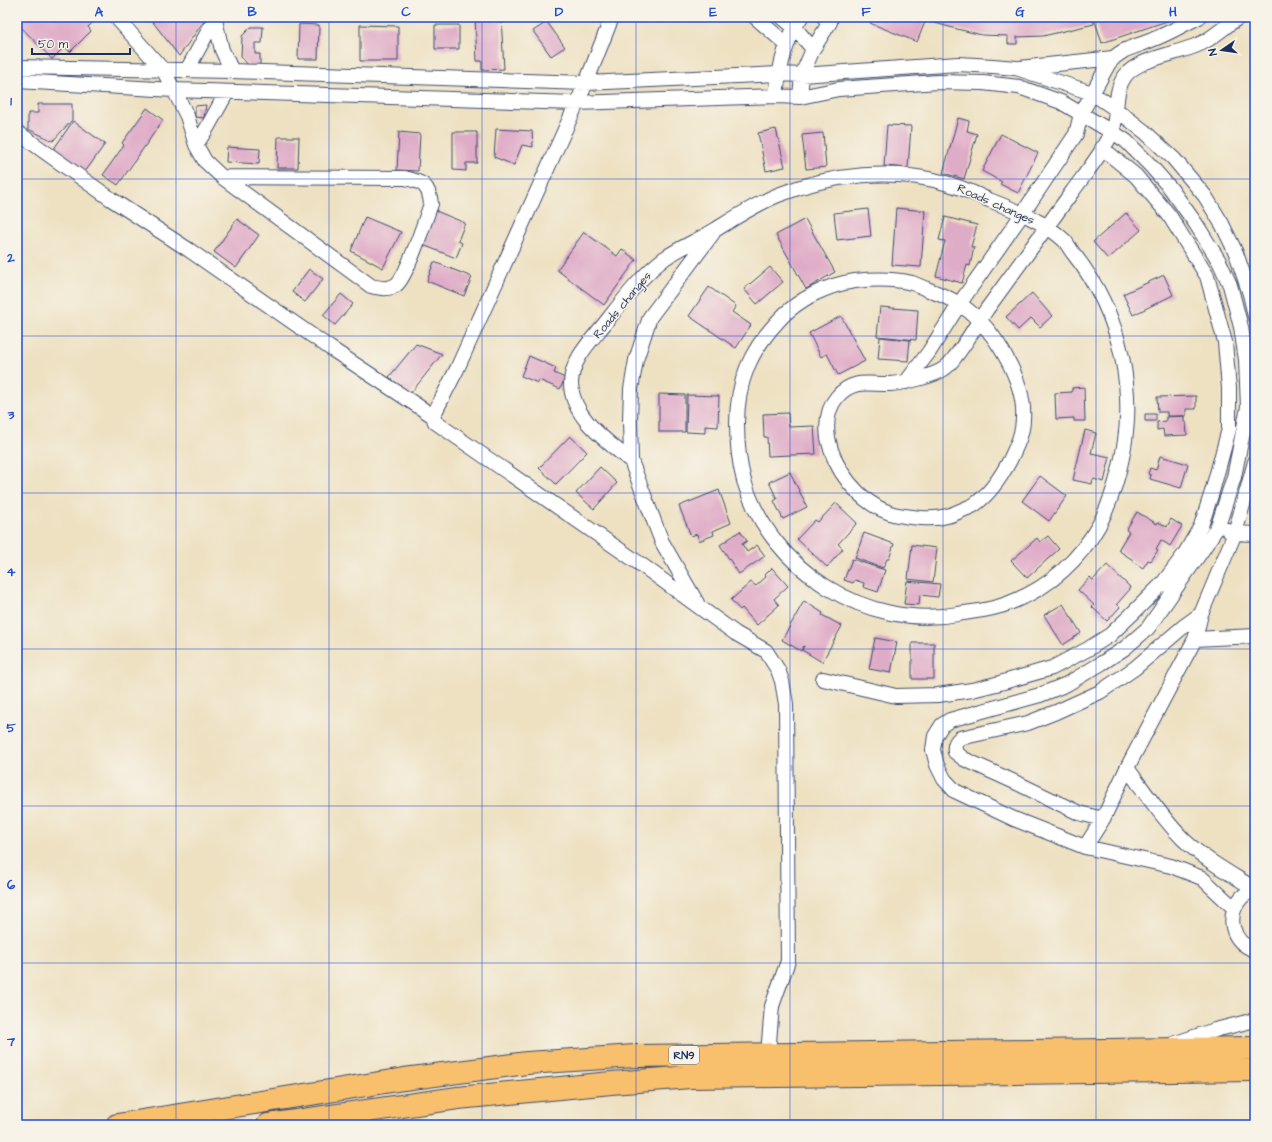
<svg xmlns="http://www.w3.org/2000/svg" width="1272" height="1142" font-family="'Architects Daughter',sans-serif">
  <style>
    .building { fill: #dfacc7 }
    .lines { fill: none; stroke-linecap: round; stroke-linejoin: round }
    .minor-casing { stroke: #3b4a6d; stroke-width: 16 }
    .trunk-casing { stroke: #3b4a6d; stroke-width: 24 }
    .minor { stroke: #fff; stroke-width: 14 }
    .trunk { stroke: #f8bf6c; stroke-width: 22 }
    .grid { fill: none; stroke: #1d4ed8; stroke-width: 1; stroke-opacity: 0.55 }
    .labels { text-anchor: middle; stroke-width: 3; stroke-linejoin: round; paint-order: stroke }
    .shield { fill: #f7f3e8; stroke: #5d6a87; stroke-width: 1 }
    .shield-label { font-size: 11px; font-weight: bold; fill: #1b2f5e }
    .street-label { font-size: 12px; fill: #1b2f5e; stroke: #f7f3e8 }
    .neatline { fill: none; stroke: #1d4ed8; stroke-width: 1.5 }
    .grid-label { font-size: 13px; text-anchor: middle; font-weight: bold; fill: #1d4ed8 }
  </style>
  <rect width="100%" height="100%" fill="#f7f3e8"/>
  <filter id="ink" filterUnits="userSpaceOnUse"><feTurbulence type="fractalNoise" baseFrequency=".025" numOctaves="2"/><feDisplacementMap in="SourceGraphic" scale="8" xChannelSelector="R" yChannelSelector="G"/><feConvolveMatrix kernelMatrix="1 2 1 2 8 2 1 2 1" color-interpolation-filters="sRGB"/></filter>
  <filter id="wash" filterUnits="userSpaceOnUse"><feTurbulence type="fractalNoise" baseFrequency=".012" numOctaves="4" result="noise"/><feDisplacementMap in="SourceGraphic" scale="16" xChannelSelector="R" yChannelSelector="G"/><feGaussianBlur stdDeviation="0.9" result="paint"/><feColorMatrix in="noise" values="0 0 0 0 0 0 0 0 0 0 0 0 0 0 0 0 0 1.4 0 .05"/><feComposite in="paint" operator="in"/></filter>
  <g filter="url(#wash)">
    <rect width="100%" height="100%" fill="#eee1c2"/>
    <g id="blocks">
      <!-- building -->
      <path class="building" d="M17,17H95L96,19L88,27L91,31L70,52L65,46L52,59L17,23Z
        M149,17H207L179,56Z
        M475,17H501L504,69L482,70V61H477Z
        M873,17H927L917,42L870,23Z
        M929,17H1093L1094,24L1043,36L1017,37V44H1008V36L982,35L953,28L928,21Z
        M1097,17H1179L1102,43L1094,18Z
        M547,22L565,47L551,56L533,31Z
        M299,24L319,25L318,59H298Z
        M360,25L398,26V61H360Z
        M435,25H459V49H435Z
        M251,27H263L262,43H255V54H260V68L250,67L241,57L242,36Z
        M38,104H72V120L53,141L28,129V113H38Z
        M206,105L204,118L195,117V106Z
        M147,108L163,120L118,185L103,175L124,145L122,143Z
        M958,118L969,121L967,131L977,134L964,179L943,173Z
        M73,121L105,144L85,172L53,150Z
        M887,125L911,126L908,168L884,166Z
        M496,129L532,131L533,147L522,145L514,165L494,157Z
        M776,129L785,167L766,171L758,133Z
        M399,132L420,134L418,171L397,170Z
        M453,132H477V163H466V171L453,170Z
        M823,133L826,167L806,169L802,135Z
        M1001,134L1038,153L1018,193L1000,184L1002,182L982,171Z
        M278,137H299L298,168H277Z
        M227,147L260,149L259,164L226,162Z
        M896,208L925,211L921,267L892,265Z
        M868,209L871,236L837,240L834,213Z
        M436,211L465,223L458,241L462,243L456,258L423,245Z
        M1126,213L1141,230L1108,259L1093,242Z
        M365,217L401,232L383,268L351,251Z
        M945,217L977,225L971,247H974L970,266L967,265L962,283L936,276L945,241L939,240Z
        M237,219L259,235L236,268L214,252Z
        M805,219L835,272L806,289L776,235Z
        M584,232L617,256L622,249L636,260L604,305L557,270Z
        M434,262L472,277L464,296L427,281Z
        M770,267L783,282L757,304L744,289Z
        M309,269L323,279L305,302L292,292Z
        M1164,275L1173,295L1133,315L1123,294Z
        M709,287L736,306L732,312L751,325L736,348L689,316Z
        M1032,293L1052,316L1040,327L1031,318L1018,330L1006,317Z
        M341,294L353,304L335,325L323,315Z
        M880,307L918,310L916,340L877,336Z
        M841,316L865,361L838,375L827,354L821,357L809,333Z
        M880,337L910,340L908,361L878,359Z
        M416,344L442,354L410,394L389,377Z
        M529,356L556,368L554,373L565,378L560,389L539,380L538,383L521,376Z
        M1084,387L1085,421H1074V418L1056,419L1055,393L1072,392V388Z
        M659,394L685,395V432H659Z
        M687,395L719,396L718,427L705,426V433L686,432Z
        M1196,396V409H1186V416H1167V412H1158L1157,397Z
        M788,413L789,427L814,426L816,454L768,456L767,437H764L763,414Z
        M1145,414H1156V421H1145Z
        M1184,416V422H1186L1187,435L1164,436L1163,429L1157,430V422L1166,421V417Z
        M1085,430L1096,433L1091,453L1110,457L1104,482L1093,479L1092,484L1073,480Z
        M570,436L587,452L556,484L539,468Z
        M1160,456L1188,464L1181,488L1150,479L1151,475L1148,474L1150,468L1156,470Z
        M600,467L617,483L594,509L576,493Z
        M790,472L807,507L783,519L774,501L777,499L769,482Z
        M1040,476L1067,496L1049,521L1022,501Z
        M719,490L731,523L713,531L714,535L699,541L697,534L691,536L679,506Z
        M836,503L857,523L838,544L843,549L827,567L797,539L815,520L818,522Z
        M1137,512L1157,524L1158,522L1167,527L1171,519L1182,526L1170,546L1161,540L1156,549L1158,550L1151,561L1148,560L1143,568L1132,561L1133,560L1118,550L1129,532L1126,530Z
        M740,531L747,541L742,544L747,552L757,545L765,556L739,574L720,545Z
        M864,533L894,544L889,559H887L883,568L855,558Z
        M1048,536L1059,549L1027,578L1011,561L1037,538L1040,542Z
        M912,545L937,548L933,582L908,579Z
        M852,559L885,570L878,592L863,587L864,583L855,580L853,583L844,580Z
        M1107,565L1131,588L1117,604L1120,607L1107,621L1092,607L1094,605L1078,590L1090,577L1093,580Z
        M772,568L788,586L774,599L779,605L757,625L742,608L740,610L731,600L751,582L756,586L766,577L765,575Z
        M907,581L940,584L938,597L920,595L919,605L904,604Z
        M804,601L823,613L822,615L842,626L822,662L802,650L804,646L801,651L782,640Z
        M1063,604L1081,633L1063,645L1044,615Z
        M875,638L897,642L891,673L869,669Z
        M912,643H934V679H912Z"/>
    </g>
  </g>
  <g filter="url(#ink)">
    <use href="#blocks" fill-opacity="0" stroke="#3b4a6d" stroke-width="1"/>
    <g class="lines">
      <defs>
        <path id="minor" d="M116,17L163,70L174,90L576,103L776,96L800,97L839,89L938,82L983,83L1019,87L1061,102L1117,135L1126,141L1149,164L1171,189L1196,224L1219,261L1230,285L1241,327L1246,360L1248,407L1234,477L1218,526L1203,549L1148,628L1125,648L1102,663L1067,684L1040,695L950,720L942,725L935,736L933,750L937,765L944,779L955,791L1014,819L1085,847L1171,866L1202,878L1234,908
          M755,17L787,45
          M782,17L795,28L813,49
          M215,20L222,50L232,71
          M17,67L232,71L586,83L778,74L802,75L958,64L993,66L1016,68L1092,93L1117,110L1145,132L1174,159L1205,196L1222,224L1236,253L1250,294L1255,316
          M1020,68L1113,58
          M187,70L216,17
          M17,81L174,90L187,116L196,145L205,161L222,177L405,178C423,182 429,185 431,204C425,220 407,277 396,285C388,290 380,288 371,286L222,177
          M776,96C779,68 785,40 801,17
          M800,97L802,75L813,49L830,22L824,17
          M17,132L111,199L189,250L330,348L433,416L435,422L643,566L735,633L766,651L778,670L782,681L786,704L788,961L772,1006L768,1054
          M196,145L207,128L227,92
          M906,382L929,352L960,303L1023,213L1076,134L1081,114L1109,63C1122,47 1137,47 1154,39C1170,33 1184,24 1199,17
          M433,416L457,369L586,83L612,17
          M631,461C607,441 572,418 571,384C571,359 592,340 606,322C624,299 642,275 665,258C681,247 699,240 715,230C736,217 756,204 778,195C831,174 894,167 949,184C962,188 976,194 989,200C1015,210 1044,221 1065,241C1068,245 1070,249 1073,253C1097,283 1114,319 1122,357C1130,397 1129,431 1119,471C1114,490 1108,508 1099,525C1080,559 1050,587 1014,601C997,609 977,611 958,614C867,631 771,570 744,481C739,462 737,443 737,424C737,381 750,351 779,320C798,299 827,285 855,281C873,279 895,279 912,283C915,284 936,293 939,294C950,299 956,301 965,308C995,330 1026,382 1023,419C1023,434 1016,447 1010,460C1001,477 990,494 974,505C970,507 965,509 960,511C956,513 952,515 947,516C933,520 918,518 904,516C899,515 895,515 890,513C859,502 834,470 828,438C826,424 827,409 837,397C853,378 869,385 890,384C904,383 935,376 945,368C949,365 952,361 955,357C967,342 976,325 987,309C1015,270 1044,231 1072,192C1084,175 1105,150 1112,132C1119,114 1113,92 1125,76C1139,57 1182,54 1204,42C1216,35 1227,25 1239,17
          M1228,530L1235,533L1255,534
          M697,603L662,542L631,461L630,420L631,389L636,360L650,317L713,233
          M1195,639L1255,636
          M823,679L896,696L938,695L972,690L1000,683L1052,668L1088,649L1110,635L1131,615L1163,583L1184,555L1201,526L1212,492L1229,429V388L1225,342L1207,276L1169,215L1136,176L1102,148
          M1127,768C1145,792 1162,818 1184,840C1205,860 1231,874 1255,889
          M1103,819L1079,813L1019,784L964,759L955,752C954,746 955,742 960,738L1028,723L1056,712L1100,692L1135,668L1183,627L1201,614
          M1085,847L1103,819L1127,768L1195,639L1201,614L1235,533L1255,462
          M1255,889C1251,891 1245,894 1242,897C1225,915 1231,943 1255,950
          M1173,1044L1215,1030L1255,1020"/>
        <path id="trunk" d="M117,1125L404,1079L527,1063L635,1056L1255,1048
          M268,1125L458,1098L611,1083L691,1077L1255,1070"/>
      </defs>
      <!-- minor casing -->
      <use href="#minor" class="minor-casing"/>
      <!-- trunk casing -->
      <use href="#trunk" class="trunk-casing"/>
      <!-- minor -->
      <use href="#minor" class="minor"/>
      <!-- trunk -->
      <use href="#trunk" class="trunk"/>
    </g>
  </g>
  <!-- grid -->
  <path class="grid" d="M176,17V1125M329,17V1125M482,17V1125M636,17V1125M790,17V1125M943,17V1125M1096,17V1125M17,179H1255M17,336H1255M17,493H1255M17,649H1255M17,806H1255M17,963H1255"/>
  <g class="labels">
    <!-- shield labels -->
    <rect class="shield" x="669" y="1046" width="30" height="18" rx="3"/>
    <g class="shield-label">
      <text x="684" y="1059">RN9</text>
    </g>
    <!-- street labels -->
    <g class="street-label">
      <text transform="translate(996 204) rotate(24)" y="4">Roads changes</text>
      <text transform="translate(622 305) rotate(-50)" y="4">Roads changes</text>
    </g>
  </g>
  <!-- margin -->
  <rect width="1272" height="1142" fill="none" stroke="#f7f3e8" stroke-width="44"/>
  <!-- north arrow -->
  <g transform="translate(1222 50) rotate(257)" stroke="#f7f3e8" stroke-width="3" paint-order="stroke">
  <path d="M0-3L7 15L0 10L-7 15Z" fill="#1b2f5e"/>
  <text y="-6" font-size="11" font-weight="bold" text-anchor="middle" fill="#1b2f5e">N</text>
  </g>
  <!-- scale -->
  <path d="M32 48v6h98v-6" fill="none" stroke="#1b2f5e" stroke-width="2"/>
  <text x="38" y="48" font-size="12" fill="#1b2f5e" stroke="#f7f3e8" stroke-width="3" paint-order="stroke">50 m</text>
  <rect x="22" y="22" width="1228" height="1098" class="neatline"/>
  <g class="grid-label">
    <text x="99" y="16">A</text>
    <text x="252" y="16">B</text>
    <text x="406" y="16">C</text>
    <text x="559" y="16">D</text>
    <text x="713" y="16">E</text>
    <text x="866" y="16">F</text>
    <text x="1020" y="16">G</text>
    <text x="1173" y="16">H</text>
    <text x="11" y="105">1</text>
    <text x="11" y="262">2</text>
    <text x="11" y="419">3</text>
    <text x="11" y="576">4</text>
    <text x="11" y="732">5</text>
    <text x="11" y="889">6</text>
    <text x="11" y="1046">7</text>
  </g>
</svg>
